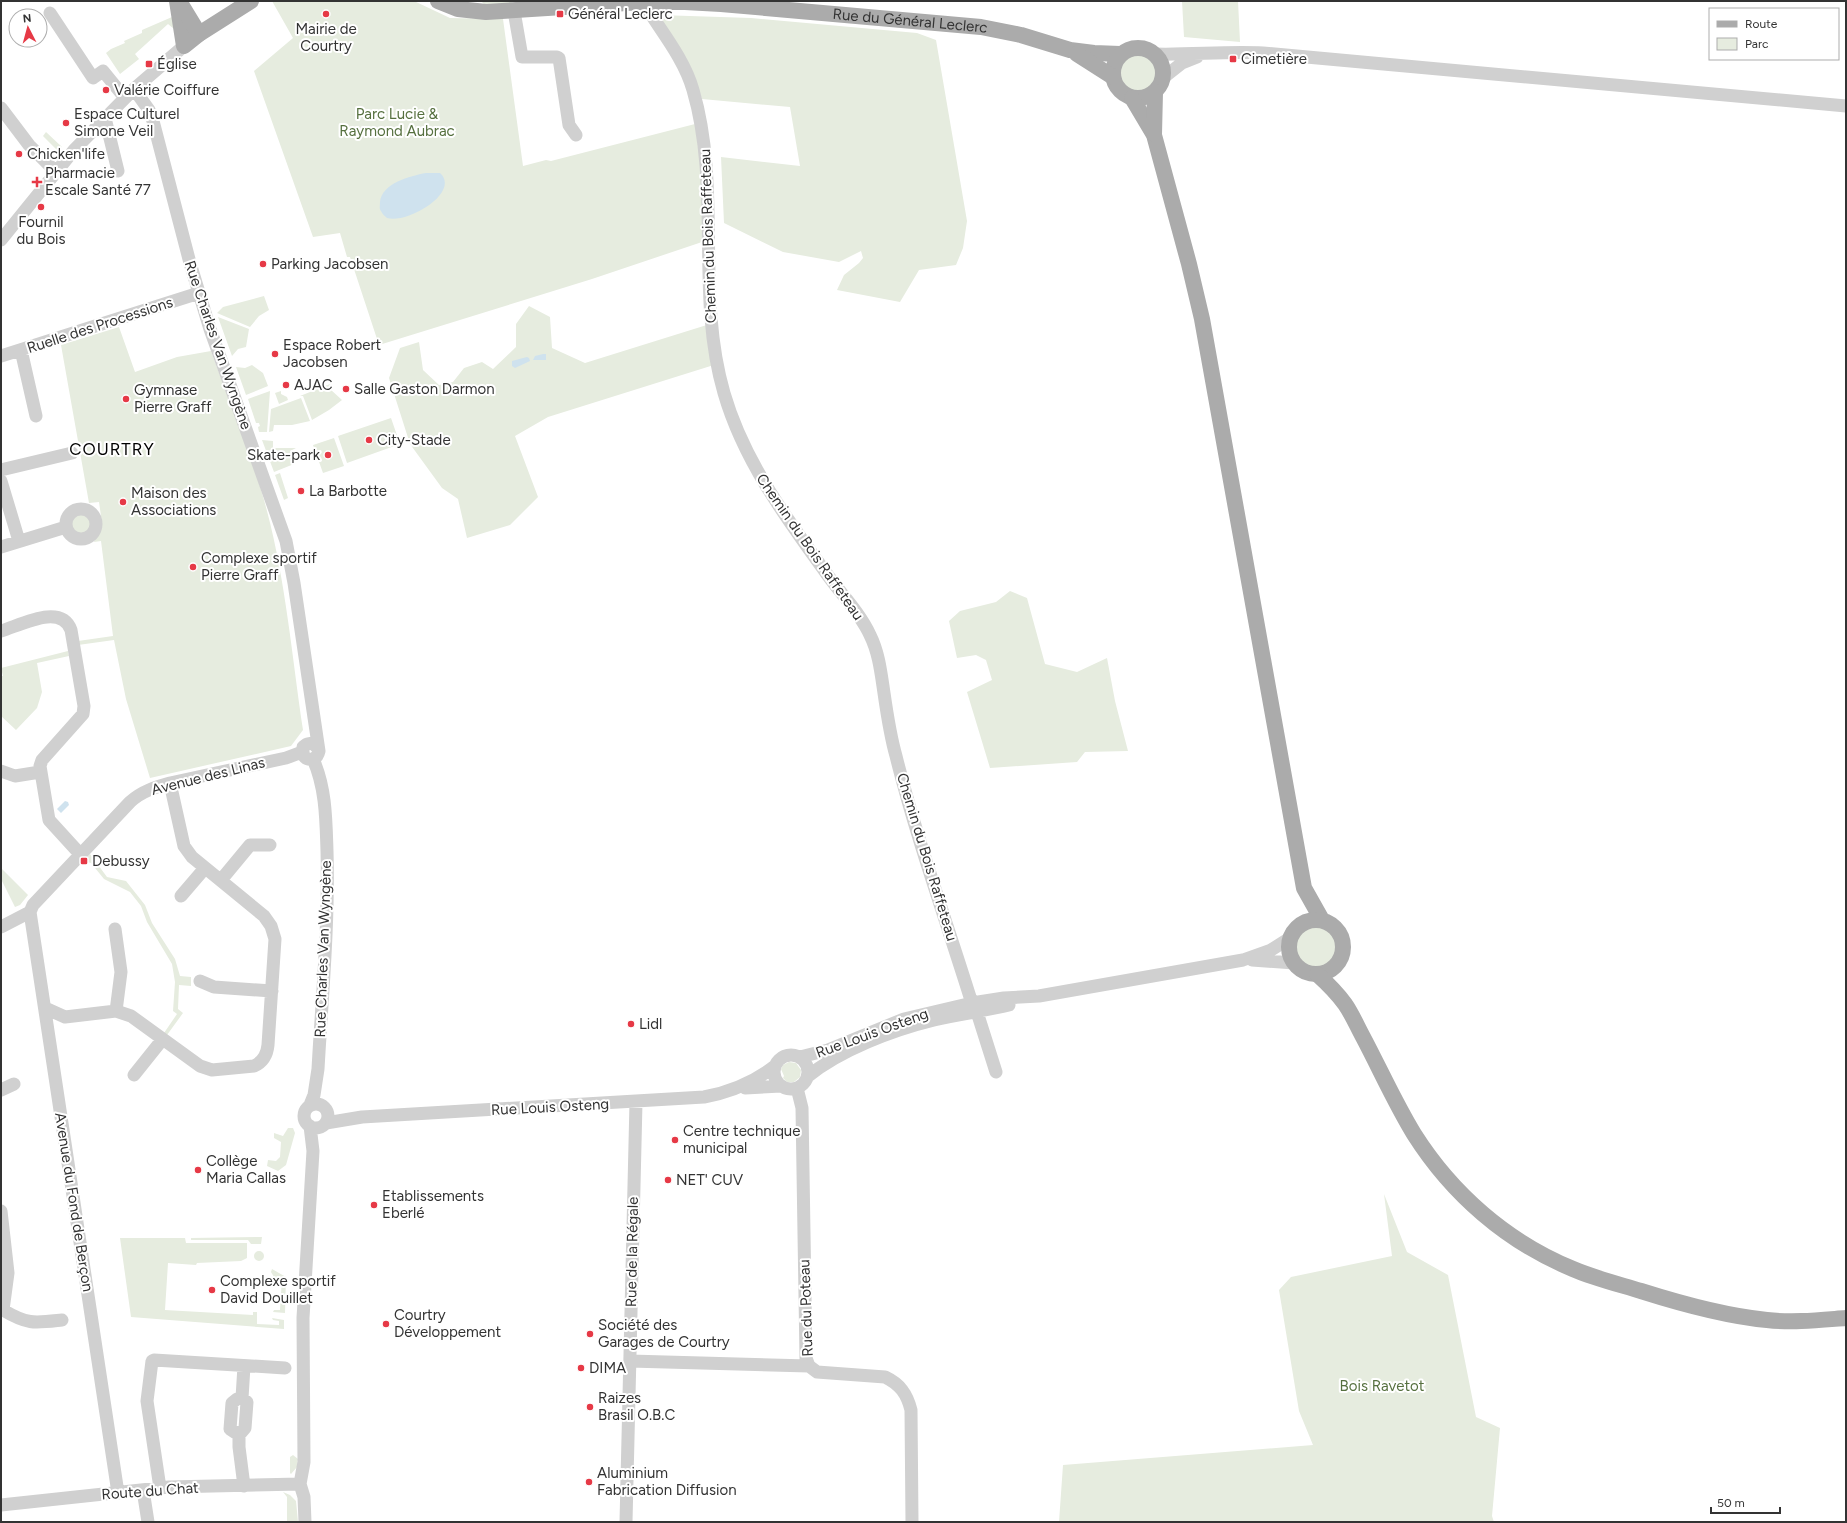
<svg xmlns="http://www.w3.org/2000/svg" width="1847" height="1523" font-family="Figtree,sans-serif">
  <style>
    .green { fill: #e6ecdf }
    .water { fill: #cfe2ee }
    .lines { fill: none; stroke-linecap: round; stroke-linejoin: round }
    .minor { stroke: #d0d0d0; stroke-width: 13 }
    .major { stroke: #ababab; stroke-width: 16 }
    .poi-dot { fill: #e63946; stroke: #fff; stroke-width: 1.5 }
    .labels { text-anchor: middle; stroke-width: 4; stroke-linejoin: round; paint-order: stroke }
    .poi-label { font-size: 15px; fill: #333; stroke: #fff; text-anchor: start }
    .street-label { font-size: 15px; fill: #333; stroke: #fff }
    .park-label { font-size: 15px; fill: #56703f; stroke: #fff }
    .quarter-label { font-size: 17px; letter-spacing: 1px; fill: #000; stroke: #fff }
  </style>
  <rect width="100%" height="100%" fill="#fff"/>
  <!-- green -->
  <path class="green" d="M272,1H414L450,18L503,19L523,166L546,160L551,161L695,124L703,167L702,242L592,279L379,345L350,257H347L340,233L313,237L254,71L293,38Z
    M481,1H528L513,2L506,5L484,4Z
    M1182,1H1238L1240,42L1184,37Z
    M659,15L751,18L917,33L936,40L967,221L963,248L956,265L919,270L900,302L837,290L844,275L859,263L863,258L861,251L839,262L783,252L724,223L721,157L800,166L790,107L702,99L688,64Z
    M172,17L174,29L168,24L135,54L139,59L120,74L106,53L111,49L125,43L124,41L142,33V30Z
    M1119 73a19 19 0 1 1 38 0a19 19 0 1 1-38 0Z
    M46,132L62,147L58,151L43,136Z
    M264,296L269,310L259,316L250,327L217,313L223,307Z
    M529,306L550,317L552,348L585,363L710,324L717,364L548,417L515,436L538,497L510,525L467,538L458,499L442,488L410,444L389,378L400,348L419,342L423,370L439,385L453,382L464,368L482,362L493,369L516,347V324Z
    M218,317L249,329L246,347L238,349L232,356Z
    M119,327L135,372L177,357L211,351C230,404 253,457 267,511C286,583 292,657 303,730L291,746L150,778L126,699L114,640L78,645V641L113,636L101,541L94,542L99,524L102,523L99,502L89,503L61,345Z
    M252,365L263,373L268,386L246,395L236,367L245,368Z
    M330,384L332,387L330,389L342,400L329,410L312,420L303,396H300Z
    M270,391L267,432H259L258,427L260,426L259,423H256L248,399Z
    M281,391V394L287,397L288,400L279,404L275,393Z
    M301,398L310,421L292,425H274L273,431L269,432L271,409Z
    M391,418L400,444L347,463L338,436Z
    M334,438L344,466L323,473L313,445Z
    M262,440L273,441V448H296L290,451L294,464L274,472Z
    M280,473L288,498L284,500L275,475Z
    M70 524a11 11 0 1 1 22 0a11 11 0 1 1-22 0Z
    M1010,591L1027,598L1045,664L1077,672L1107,658L1115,701L1128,751L1085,752L1077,762L990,768L967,692L992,680L986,660L976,655L957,658L949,621L960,611L996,602Z
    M68,651L69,656L37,663L42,692L37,708L16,730L1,716V676H3L1,668Z
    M90,854L107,877L126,881L145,905L152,923L175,959L180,976L191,977V986L179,985L178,1009L183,1013L167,1035L164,1033L177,1014L173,1011L175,982L172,964L147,922L141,906L130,892L104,879L91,863L84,861Z
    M1,868L28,895L20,905L15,907L1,879Z
    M1296 947a20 20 0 1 1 40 0a20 20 0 1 1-40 0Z
    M789,1062L796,1063L801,1070L800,1077L794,1082H787L783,1078L784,1076L781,1069L783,1065Z
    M288,1128H293L295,1133L286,1165L278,1171L267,1166L268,1160L276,1161L280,1157L281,1142L274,1138V1133L283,1136Z
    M1384,1194L1407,1252L1448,1275L1476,1417L1500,1428L1492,1516L1494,1522H1059L1063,1465L1313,1445L1299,1411L1279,1290L1291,1277L1392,1256Z
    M262,1237L261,1244H251L248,1240H191V1238Z
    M120,1238H185L186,1243H247V1258L241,1261L197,1263L196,1265L168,1263L165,1310L253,1315V1312H257V1324L279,1325V1321L273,1320L272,1318L284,1320V1329L131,1317Z
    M254 1256a5 5 0 1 1 10 0a5 5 0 1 1-10 0Z
    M272,1269L286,1277L285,1313L273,1312L274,1310H280L282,1278L274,1277L271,1272Z
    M293,1455L298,1459L297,1467L291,1474L290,1473V1457Z
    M283,1492L290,1495L296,1501L298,1522H287V1497Z"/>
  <!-- water -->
  <path class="water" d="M426,173H440C461,192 408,224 387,218C385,216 382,214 381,211C379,209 380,205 380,202C382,183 410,176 426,173Z
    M543,354H546V360H533L535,356Z
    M527,357L529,358L530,361L515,368L512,366V361Z
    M65,801L68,802L69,805L61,813L57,809Z"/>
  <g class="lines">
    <!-- minor -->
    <path class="minor" d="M643,2C660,30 684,58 693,90C722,189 695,294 724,393C743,459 784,515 824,570C839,592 859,611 870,635C879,653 881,673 884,693C887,714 890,735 896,756C916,837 945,917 970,997L977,1012L996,1072
      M514,11L522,57H557L559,58L569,125L576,135
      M50,13L93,78L103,71L125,98
      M1155,54C1191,55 1227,51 1263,53L1846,106
      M1163,78L1182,63L1197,57
      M134,89L149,110L153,121L190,263L210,329L286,541L294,583L319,751C317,760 308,762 303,755V747L307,744L312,743L318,748
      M1,108L29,145L56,172
      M105,118L118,171
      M1,240L74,150L134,89L184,46
      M21,350L36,416
      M1,356L199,293
      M1,470L72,453
      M1,481L19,541
      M66 524a15 15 0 1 1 30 0a15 15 0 1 1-30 0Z
      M1,547L66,527
      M1,631C21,625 61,603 71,630L84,706L83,714L42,760L40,766L49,820L80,854
      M1,771L15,776L40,772
      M221,880L250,845H270
      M181,896L205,868
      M30,912L118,1493
      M1,927L30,912L33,905L130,802C142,791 156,787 170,783L286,758L302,752
      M115,929L121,972L116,1011
      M1252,960L1294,963
      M200,981L214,987L272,991
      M45,1008L65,1017L116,1011L131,1016L200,1066L212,1070L254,1066C263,1062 267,1055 268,1045L275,939L271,926L264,916L192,857L184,846L170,783
      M774 1072a17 17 0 1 1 34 0a17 17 0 1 1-34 0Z
      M800,1057L828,1050L904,1019L972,1003L1004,998L1039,996L1243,960L1271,950L1290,938
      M134,1075L162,1040
      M807,1077C840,1050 893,1030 934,1020C959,1014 984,1011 1009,1005
      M745,1088L781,1086
      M797,1088L802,1108L806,1358L809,1366L817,1372L885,1377C900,1384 907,1394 911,1410L912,1522
      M1,1090L14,1084
      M304 1116a12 12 0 1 1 24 0a12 12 0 1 1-24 0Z
      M310,1105L314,1095L318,1069C322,997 329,924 327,851C326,820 326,788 313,759
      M326,1123L362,1117L704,1097C731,1092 753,1083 775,1066
      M1,1211L8,1273L3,1310H1
      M3,1310C28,1325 35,1323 62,1320
      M630,1361L809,1366
      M242,1398L237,1399L232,1403L230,1429L239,1435L245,1428L247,1402L242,1398L244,1366
      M239,1435V1447L244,1486
      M160,1488L147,1401L152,1361L154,1360L285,1368
      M143,1490L148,1522
      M1,1505L169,1487L300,1484
      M305,1522L304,1497L300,1484L304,1462L303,1318L313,1151L310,1126
      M626,1522L636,1102"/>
    <!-- major -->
    <g class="major">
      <path d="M177,1L184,46L199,34L251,1"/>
      <path d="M179,1L199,34"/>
      <path id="s1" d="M438,1L458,9L486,12L643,2H685L721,4L981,27L1021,35L1070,50L1094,53L1120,54"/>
      <circle cx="1138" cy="73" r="25"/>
      <path d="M1077,54L1113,77"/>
      <path d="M1132,98L1154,135L1189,264L1202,319L1304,888L1322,920"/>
      <path d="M1154,134L1155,92"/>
      <circle cx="1316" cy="947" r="27"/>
      <path d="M1317,974C1327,983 1337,993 1345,1004C1352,1014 1357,1026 1363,1037C1380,1069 1395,1103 1414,1134C1452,1194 1507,1242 1573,1269C1594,1278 1618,1284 1641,1291C1682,1304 1725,1316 1767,1320C1794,1323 1820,1320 1846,1318"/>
    </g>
  </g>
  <!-- markers -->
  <g class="poi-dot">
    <circle cx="326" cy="14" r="4"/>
    <rect x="556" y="10" width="8" height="8" rx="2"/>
    <rect x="1229" y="55" width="8" height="8" rx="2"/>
    <rect x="145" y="60" width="8" height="8" rx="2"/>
    <circle cx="106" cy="90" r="4"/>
    <circle cx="66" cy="123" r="4"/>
    <circle cx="19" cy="154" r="4"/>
    <path d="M35 176h4v4h4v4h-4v4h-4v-4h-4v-4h4z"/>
    <circle cx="41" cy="207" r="4"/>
    <circle cx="263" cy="264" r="4"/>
    <circle cx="275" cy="354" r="4"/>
    <circle cx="286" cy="385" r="4"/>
    <circle cx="346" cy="389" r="4"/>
    <circle cx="126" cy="399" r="4"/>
    <circle cx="369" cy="440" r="4"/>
    <circle cx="328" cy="455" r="4"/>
    <circle cx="301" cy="491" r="4"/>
    <circle cx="123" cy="502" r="4"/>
    <circle cx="193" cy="567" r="4"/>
    <rect x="80" y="857" width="8" height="8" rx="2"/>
    <circle cx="631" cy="1024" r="4"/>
    <circle cx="675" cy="1140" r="4"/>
    <circle cx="198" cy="1170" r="4"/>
    <circle cx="668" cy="1180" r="4"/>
    <circle cx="374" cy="1205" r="4"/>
    <circle cx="212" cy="1290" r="4"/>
    <circle cx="386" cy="1324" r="4"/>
    <circle cx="590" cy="1334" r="4"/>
    <circle cx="581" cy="1368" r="4"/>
    <circle cx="590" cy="1407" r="4"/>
    <circle cx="589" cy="1482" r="4"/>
  </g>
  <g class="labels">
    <!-- poi labels -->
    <g class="poi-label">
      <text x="568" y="19">Général Leclerc</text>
      <text x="326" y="34" text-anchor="middle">Mairie de<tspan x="326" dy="17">Courtry</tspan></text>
      <text x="1241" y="64">Cimetière</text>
      <text x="157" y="69">Église</text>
      <text x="114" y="95">Valérie Coiffure</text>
      <text x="74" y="119">Espace Culturel<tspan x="74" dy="17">Simone Veil</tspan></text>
      <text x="27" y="159">Chicken'life</text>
      <text x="45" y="178">Pharmacie<tspan x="45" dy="17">Escale Santé 77</tspan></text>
      <text x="41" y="227" text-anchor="middle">Fournil<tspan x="41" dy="17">du Bois</tspan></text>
      <text x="271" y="269">Parking Jacobsen</text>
      <text x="283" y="350">Espace Robert<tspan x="283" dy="17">Jacobsen</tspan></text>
      <text x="294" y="390">AJAC</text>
      <text x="354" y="394">Salle Gaston Darmon</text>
      <text x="134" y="395">Gymnase<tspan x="134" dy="17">Pierre Graff</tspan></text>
      <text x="377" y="445">City-Stade</text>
      <text x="320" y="460" text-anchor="end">Skate-park</text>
      <text x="309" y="496">La Barbotte</text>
      <text x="131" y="498">Maison des<tspan x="131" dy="17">Associations</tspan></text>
      <text x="201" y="563">Complexe sportif<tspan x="201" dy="17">Pierre Graff</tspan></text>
      <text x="92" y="866">Debussy</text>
      <text x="639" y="1029">Lidl</text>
      <text x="683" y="1136">Centre technique<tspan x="683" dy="17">municipal</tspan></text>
      <text x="206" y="1166">Collège<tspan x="206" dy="17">Maria Callas</tspan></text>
      <text x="676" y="1185">NET' CUV</text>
      <text x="382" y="1201">Etablissements<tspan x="382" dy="17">Eberlé</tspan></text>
      <text x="220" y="1286">Complexe sportif<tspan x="220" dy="17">David Douillet</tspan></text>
      <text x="394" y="1320">Courtry<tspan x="394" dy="17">Développement</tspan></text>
      <text x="598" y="1330">Société des<tspan x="598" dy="17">Garages de Courtry</tspan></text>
      <text x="589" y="1373">DIMA</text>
      <text x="598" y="1403">Raizes<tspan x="598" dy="17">Brasil O.B.C</tspan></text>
      <text x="597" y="1478">Aluminium<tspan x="597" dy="17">Fabrication Diffusion</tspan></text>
    </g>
    <!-- street labels -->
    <g class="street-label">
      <text dy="5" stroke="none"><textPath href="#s1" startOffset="475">Rue du Général Leclerc</textPath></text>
      <text transform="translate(708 236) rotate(-92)" y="5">Chemin du Bois Raffeteau</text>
      <text transform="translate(100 325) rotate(-18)" y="5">Ruelle des Processions</text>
      <text transform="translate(218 345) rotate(71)" y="5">Rue Charles Van Wyngène</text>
      <text transform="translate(810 547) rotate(55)" y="5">Chemin du Bois Raffeteau</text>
      <text transform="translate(208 776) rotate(-14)" y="5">Avenue des Linas</text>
      <text transform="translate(927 857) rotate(73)" y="5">Chemin du Bois Raffeteau</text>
      <text transform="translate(323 949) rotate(-88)" y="5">Rue Charles Van Wyngène</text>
      <text transform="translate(872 1033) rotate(-20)" y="5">Rue Louis Osteng</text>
      <text transform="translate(550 1107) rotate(-3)" y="5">Rue Louis Osteng</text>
      <text transform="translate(74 1202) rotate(81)" y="5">Avenue du Fond de Berçon</text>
      <text transform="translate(632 1252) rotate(-89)" y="5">Rue de la Régale</text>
      <text transform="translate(806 1308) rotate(-92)" y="5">Rue du Poteau</text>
      <text transform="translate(150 1491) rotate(-4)" y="5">Route du Chat</text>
    </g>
    <!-- park labels -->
    <g class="park-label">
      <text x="397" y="119">Parc Lucie &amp;<tspan x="397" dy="17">Raymond Aubrac</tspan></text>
      <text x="1382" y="1391">Bois Ravetot</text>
    </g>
    <!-- quarter labels -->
    <g class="quarter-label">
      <text x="112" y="455">COURTRY</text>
    </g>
  </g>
  <!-- border -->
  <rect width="1847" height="1523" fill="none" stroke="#333333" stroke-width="4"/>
  <!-- legend -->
  <rect x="1709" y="8" width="130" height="52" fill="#ffffff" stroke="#adadad"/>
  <rect x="1717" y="21" width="20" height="6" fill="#ababab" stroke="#adadad"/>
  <text x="1745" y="28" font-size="12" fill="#333333">Route</text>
  <rect x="1717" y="38" width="20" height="12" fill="#e6ecdf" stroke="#adadad"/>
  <text x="1745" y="48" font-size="12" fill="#333333">Parc</text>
  <!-- north arrow -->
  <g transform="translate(28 28) rotate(354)"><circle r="19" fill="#ffffff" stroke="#adadad"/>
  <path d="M0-3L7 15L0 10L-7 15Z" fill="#e63946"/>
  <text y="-6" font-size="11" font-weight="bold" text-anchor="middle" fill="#333333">N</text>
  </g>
  <!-- scale -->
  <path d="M1711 1507v6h69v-6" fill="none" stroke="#333333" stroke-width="2"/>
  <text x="1717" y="1507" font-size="12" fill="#333333" stroke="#ffffff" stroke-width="3" paint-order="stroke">50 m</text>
</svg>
